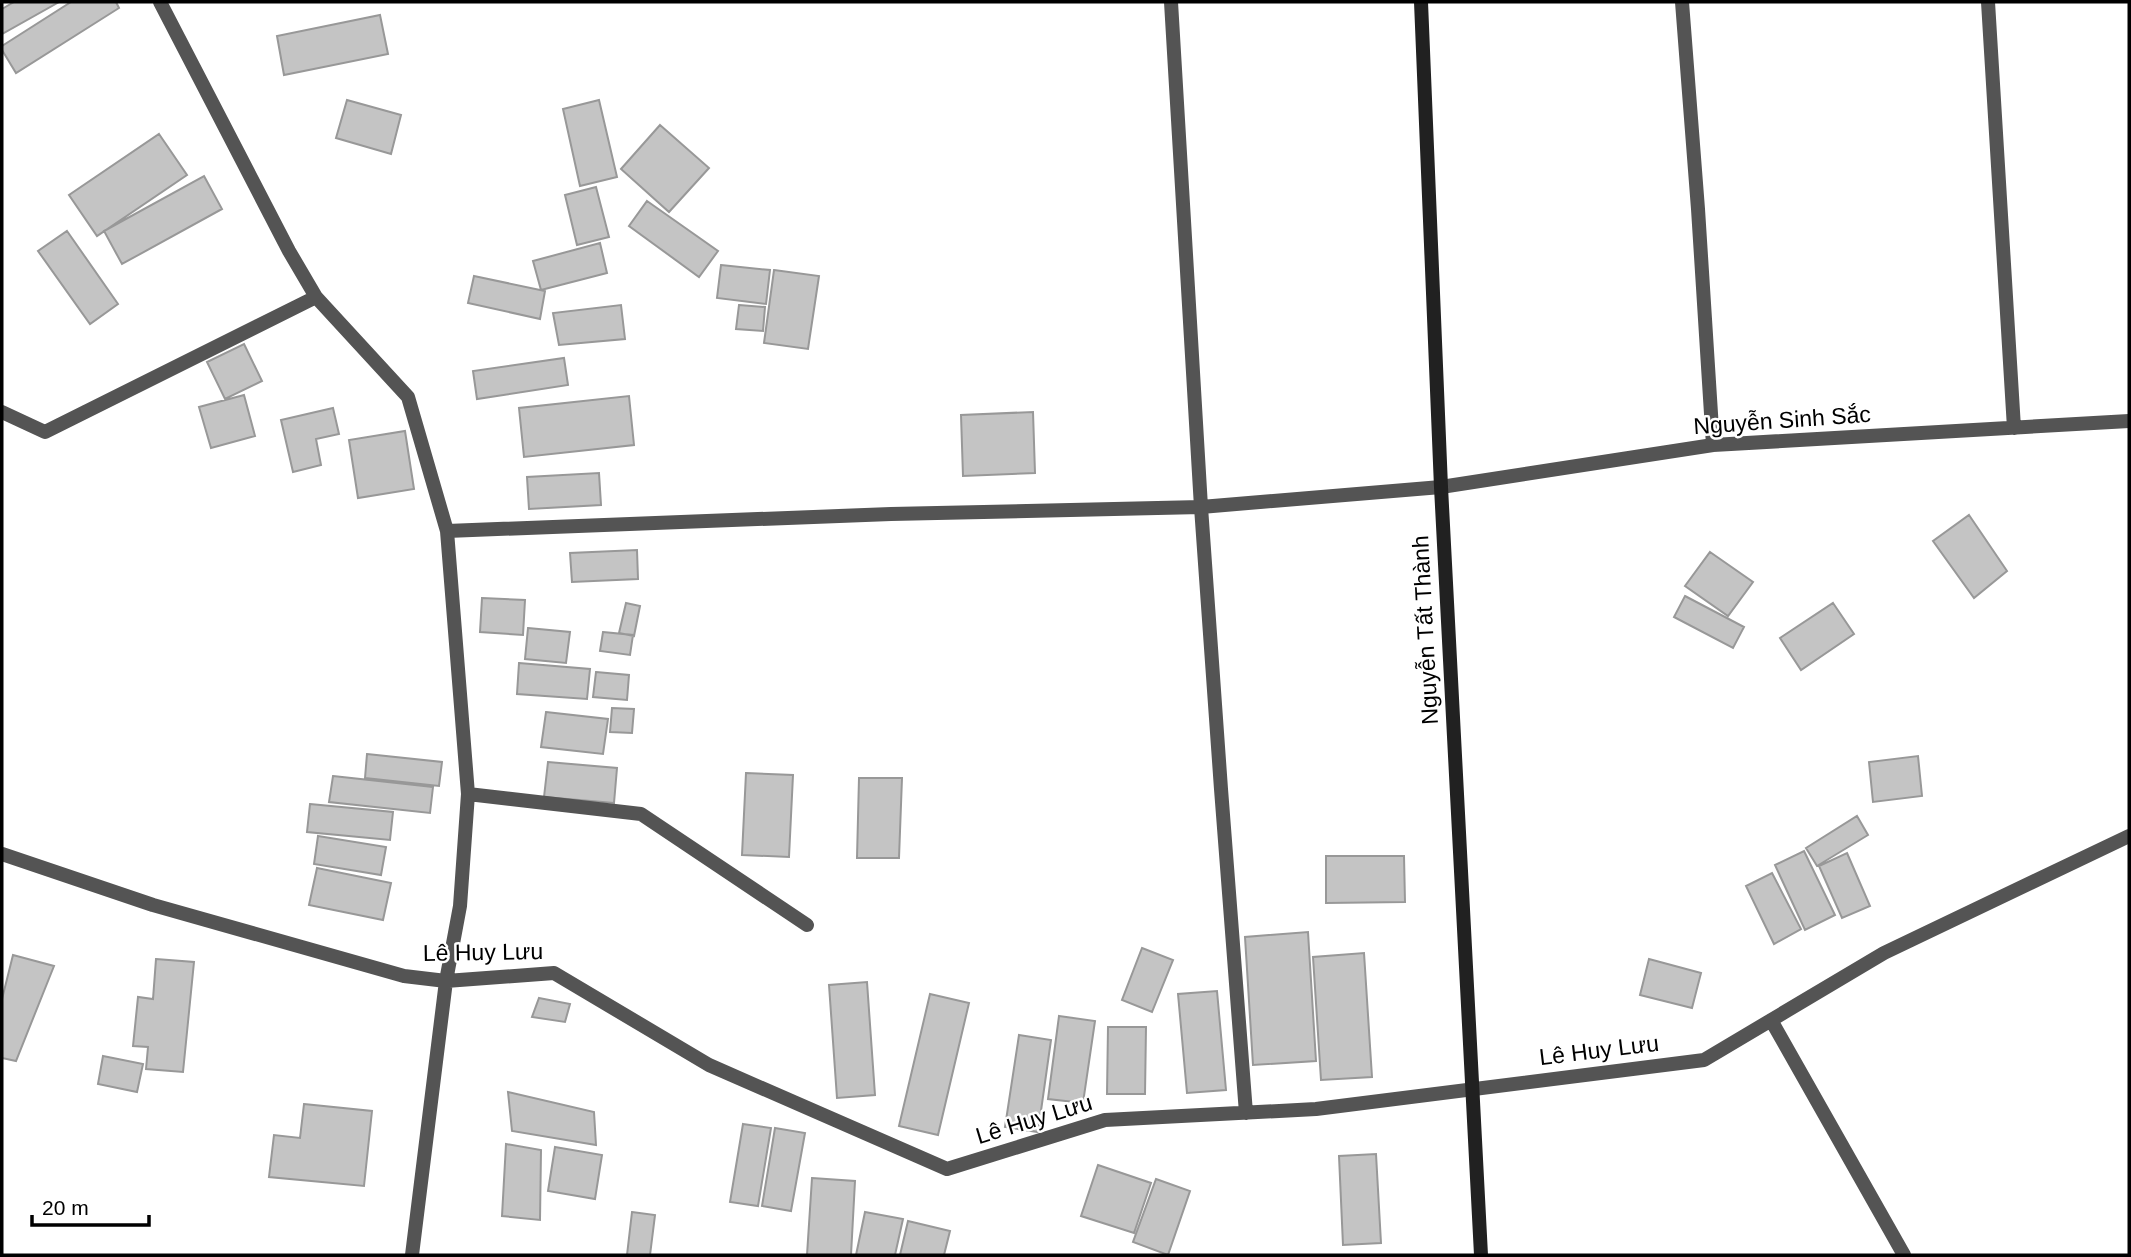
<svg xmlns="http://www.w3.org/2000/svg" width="2131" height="1257" font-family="Arial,sans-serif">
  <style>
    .building { fill: #c4c4c4; stroke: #989898; stroke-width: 2 }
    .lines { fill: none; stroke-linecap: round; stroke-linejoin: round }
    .minor { stroke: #545454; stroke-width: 14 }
    .secondary { stroke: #212121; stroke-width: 14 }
    .labels { text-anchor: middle; stroke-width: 5; stroke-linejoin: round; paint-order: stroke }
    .street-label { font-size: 23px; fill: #000; stroke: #fff }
  </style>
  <rect width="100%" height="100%" fill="#fff"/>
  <!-- building -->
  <path class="building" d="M14,2H59L2,34V9Z
    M71,2H116L119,8L16,73L2,50V46Z
    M380,15L388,54L284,75L277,36Z
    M347,100L401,115L391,154L336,138Z
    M599,100L617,177L580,186L563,109Z
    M660,125L709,168L669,212L621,169Z
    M159,134L187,175L97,236L69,195Z
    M204,176L222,209L122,264L104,231Z
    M596,187L609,237L577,245L565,195Z
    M647,201L718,251L699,277L629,226Z
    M67,231L118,304L90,324L38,251Z
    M600,243L607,273L541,290L533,261Z
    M721,265L770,270L766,304L717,298Z
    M774,270L819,276L808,349L764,343Z
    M474,276L545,291L540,319L468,303Z
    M621,305L625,339L559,345L553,313Z
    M739,305L765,307L763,331L736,329Z
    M244,344L262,381L225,399L207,362Z
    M564,358L568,385L477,399L473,371Z
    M244,395L255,436L211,448L199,407Z
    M629,396L634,445L524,457L519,408Z
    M333,408L339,434L316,439L321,465L293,472L281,420Z
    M1033,412L1035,473L963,476L961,415Z
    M405,431L414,489L358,498L349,440Z
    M599,473L601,505L529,509L527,477Z
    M1969,515L2007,571L1974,598L1933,541Z
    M637,550L638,579L572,582L570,553Z
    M1710,552L1753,582L1728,616L1685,586Z
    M1685,596L1744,627L1733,648L1674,617Z
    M482,598L525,600L523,635L480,632Z
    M626,603L640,606L634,636L619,633Z
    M1833,603L1854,634L1801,670L1780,638Z
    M528,628L570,632L566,663L525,659Z
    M603,632L633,635L630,655L600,651Z
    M519,663L590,669L587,699L517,694Z
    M596,672L629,675L627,700L593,697Z
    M612,708L634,709L632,733L610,732Z
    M546,712L608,719L603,754L541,747Z
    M367,754L442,762L439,786L365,778Z
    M1918,756L1922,796L1873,802L1869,762Z
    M548,762L617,768L614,803L544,797Z
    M746,773L793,775L789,857L742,855Z
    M333,776L433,787L430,813L329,802Z
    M859,778H902L899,858H857Z
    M310,804L393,812L390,840L307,832Z
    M1857,816L1868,835L1817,866L1806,848Z
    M318,836L386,847L381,875L314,864Z
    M1804,851L1835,915L1805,930L1775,865Z
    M1847,853L1870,906L1842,918L1819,866Z
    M1326,856H1404L1405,902L1326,903Z
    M317,868L391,883L383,920L309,905Z
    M1772,873L1801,929L1774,944L1746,886Z
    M1308,932L1316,1061L1253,1065L1245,937Z
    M1142,948L1173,960L1152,1012L1122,1000Z
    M1364,953L1372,1077L1321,1080L1313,957Z
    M13,955L54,966L16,1061L2,1058V999Z
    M156,959L194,962L183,1072L146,1069L148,1047L133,1046L138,997L153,999Z
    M1649,959L1701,973L1692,1008L1640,995Z
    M867,982L875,1095L837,1098L829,985Z
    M1217,991L1226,1090L1187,1093L1178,994Z
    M930,994L969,1003L938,1135L899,1126Z
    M539,998L570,1004L565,1022L532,1017Z
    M1059,1016L1095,1021L1083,1103L1048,1099Z
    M1108,1027H1146L1145,1094H1107Z
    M1019,1035L1051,1040L1038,1132L1005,1127Z
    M103,1056L143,1064L137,1092L98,1084Z
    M508,1092L594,1112L596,1145L512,1131Z
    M304,1104L372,1111L364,1186L269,1177L274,1135L300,1138Z
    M743,1124L771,1128L758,1206L730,1202Z
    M775,1128L805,1133L791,1211L762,1206Z
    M506,1144L541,1150L540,1220L502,1216Z
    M555,1147L602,1155L595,1199L548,1191Z
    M1376,1154L1381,1243L1343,1245L1339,1156Z
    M1098,1165L1151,1183L1134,1233L1081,1216Z
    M812,1178L855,1181L851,1255H807Z
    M1156,1179L1190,1191L1168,1255L1133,1242Z
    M632,1212L655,1215L650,1255H627Z
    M865,1212L903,1219L895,1255H856Z
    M908,1221L950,1231L944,1255H900Z"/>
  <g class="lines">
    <!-- minor -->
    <path class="minor" d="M160,2L289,251L316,297L408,397L447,531L468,794L641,814L807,925
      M1171,2L1201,507L1221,789L1246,1113
      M1682,2L1698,209L1713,445
      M1988,2L2014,428
      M2,412L45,432L316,297
      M447,531L891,514L1201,507L1441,487L1713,445L2129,421
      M2,854L153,905L404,976L446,981L554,973L709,1065L947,1169L1105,1120L1316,1109L1704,1060L1884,953L2129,836
      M1771,1020L1904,1255
      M412,1255L446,981L460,906L468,794"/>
    <!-- secondary -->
    <path class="secondary" d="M1421,2L1441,487L1481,1255"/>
  </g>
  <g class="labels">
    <!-- street labels -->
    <g class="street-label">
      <text transform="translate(1782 420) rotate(-4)" y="8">Nguyễn Sinh Sắc</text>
      <text transform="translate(1425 630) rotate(-93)" y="8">Nguyễn Tất Thành</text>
      <text transform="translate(483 952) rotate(-1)" y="8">Lê Huy Lưu</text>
      <text transform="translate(1599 1050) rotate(-7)" y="8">Lê Huy Lưu</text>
      <text transform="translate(1034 1119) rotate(-17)" y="8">Lê Huy Lưu</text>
    </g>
  </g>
  <!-- border -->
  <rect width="2131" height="1257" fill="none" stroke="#000000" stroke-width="7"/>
  <!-- scale -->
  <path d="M32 1215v10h117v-10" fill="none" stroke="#000000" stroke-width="3.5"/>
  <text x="42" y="1215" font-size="21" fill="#000000" stroke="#ffffff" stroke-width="5" paint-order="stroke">20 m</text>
</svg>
